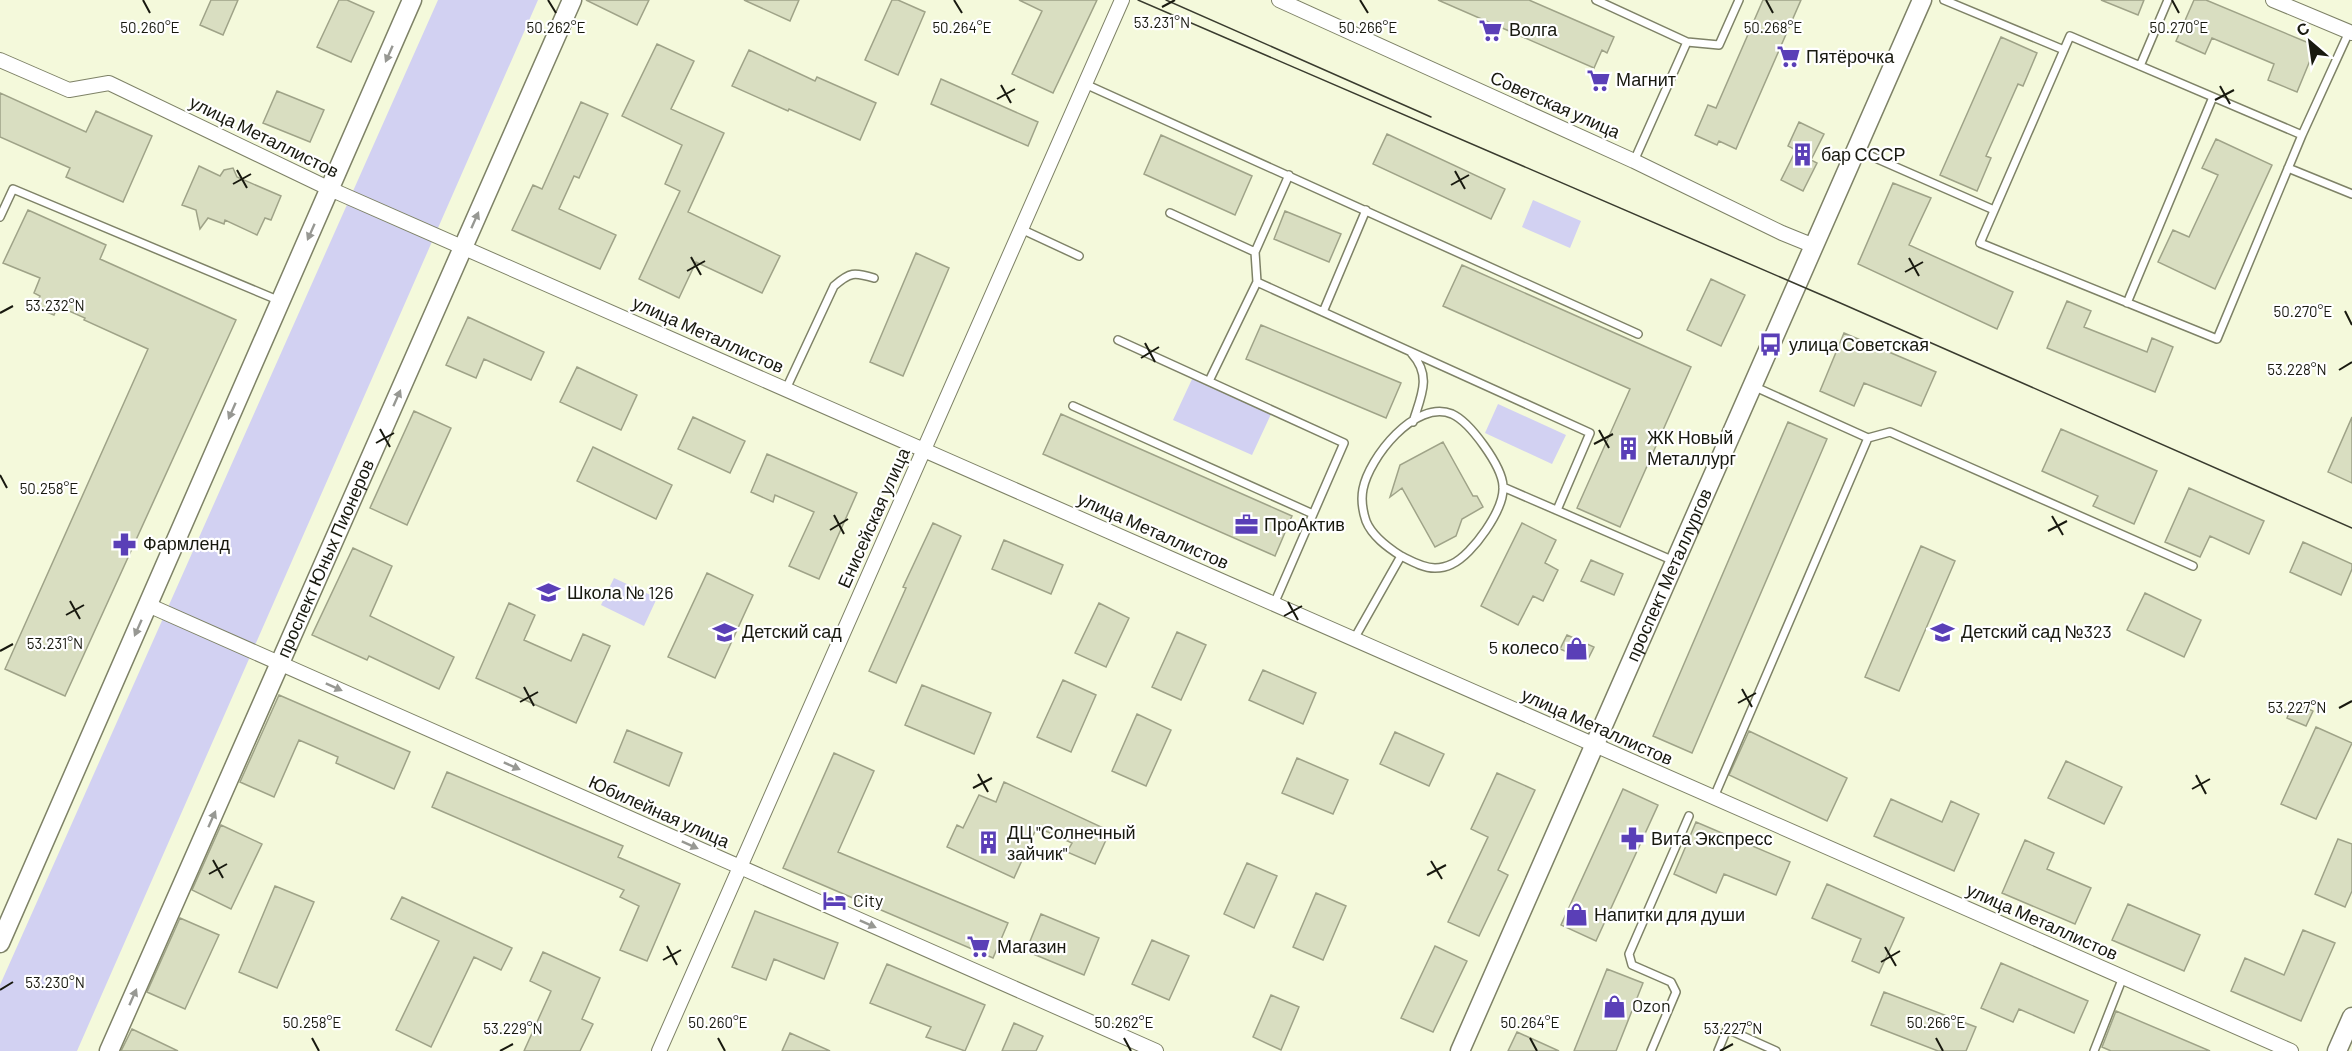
<svg xmlns="http://www.w3.org/2000/svg" width="2352" height="1051" font-family="Barlow,sans-serif">
  <style>
    .green { fill: #d2d1f2 }
    .building { fill: #d9dec1; stroke: #9fa388; stroke-width: 1.5 }
    .lines { fill: none; stroke-linecap: round; stroke-linejoin: round }
    .service-casing { stroke: #7e8267; stroke-width: 10 }
    .minor-casing { stroke: #7e8267; stroke-width: 16 }
    .tertiary-casing { stroke: #7e8267; stroke-width: 21 }
    .service { stroke: #fff; stroke-width: 7 }
    .minor { stroke: #fff; stroke-width: 14 }
    .tertiary { stroke: #fff; stroke-width: 18 }
    .tram { stroke: #393b2e; stroke-width: 1.5 }
    .oneway { fill: #979893 }
    .ticks { fill: none; stroke: #18190f; stroke-width: 2 }
    .labels { text-anchor: middle; stroke-width: 4.5; stroke-linejoin: round; paint-order: stroke }
    .poi-label { font-size: 18px; fill: #18190f; stroke: #fff; text-anchor: start }
    .street-label { font-size: 18px; fill: #18190f; stroke: #fff }
    .ticks-label { font-size: 15px; text-anchor: middle; fill: #18190f; stroke: #fff; stroke-width: 4.5; stroke-linejoin: round; paint-order: stroke }
  </style>
  <rect width="100%" height="100%" fill="#f4f9db"/>
  <!-- green -->
  <path class="green" d="M438,0H538L77,1051H0V985Z
    M1533,200L1581,221L1570,248L1522,227Z
    M1193,377L1272,412L1252,455L1173,420Z
    M1498,404L1566,435L1552,464L1485,433Z
    M614,578L657,598L644,626L601,605Z"/>
  <!-- building -->
  <path class="building" d="M211,0H238L223,35L200,25Z
    M339,0H347L374,12L351,62L317,47Z
    M586,0H649L637,25Z
    M744,0H799L790,21Z
    M892,0H898L925,12L898,75L865,60Z
    M1019,0H1097L1053,93L1012,74L1042,11Z
    M1438,0H1529L1614,37L1607,53L1602,50L1594,68Z
    M1763,0H1801L1736,149L1719,141L1717,145L1695,135L1708,105L1716,108Z
    M2101,0H2144L2138,15Z
    M2194,0H2206L2316,46L2297,92L2268,80L2274,64L2212,38L2205,54L2176,41Z
    M2001,37L2037,53L2023,86L2018,84L1986,156L1991,158L1977,191L1940,175Z
    M657,44L694,61L671,109L724,133L688,212L780,256L762,293L696,262L679,298L639,279L680,191L665,184L682,145L622,116Z
    M749,50L815,81L817,77L876,103L860,140L789,109L788,111L732,86Z
    M941,79L1038,122L1028,146L931,104Z
    M277,91L324,110L310,142L263,123Z
    M0,93L86,132L96,111L152,136L123,202L66,177L70,168L0,137Z
    M581,102L608,114L579,178L574,176L559,209L616,235L600,269L512,230L533,185L542,189Z
    M1799,122L1824,134L1811,160L1817,163L1803,191L1781,180L1796,150L1788,146Z
    M1387,134L1505,189L1491,219L1373,164Z
    M1161,135L1252,176L1235,215L1144,174Z
    M2216,139L2272,165L2215,289L2158,262L2173,230L2189,237L2218,175L2202,168Z
    M199,166L220,176L224,170L233,168L237,177L281,196L271,220L265,218L257,235L225,220L224,224L208,218L200,229L196,210L182,205Z
    M1893,183L1931,198L1909,245L2013,292L1997,329L1858,264Z
    M28,210L106,245L100,259L236,320L65,696L5,669L148,349L84,320L85,318L58,306L54,315L35,307L40,296L34,293L40,278L3,263Z
    M1285,211L1341,234L1329,262L1274,239Z
    M916,253L949,268L903,376L870,362Z
    M1462,265L1691,367L1620,527L1577,508L1630,389L1443,306Z
    M1711,279L1745,295L1721,346L1687,330Z
    M2067,301L2091,311L2084,327L2147,352L2152,338L2173,347L2155,392L2047,348Z
    M468,317L544,352L531,380L484,359L476,378L446,365Z
    M1261,325L1401,383L1386,418L1246,359Z
    M1844,333L1936,372L1921,406L1864,383L1854,406L1820,391Z
    M577,367L637,395L621,430L560,402Z
    M414,411L451,428L407,525L370,508Z
    M1061,414L1292,516L1275,556L1043,454Z
    M693,417L745,441L730,473L678,449Z
    M2352,417V483L2328,472Z
    M1788,422L1827,439L1692,753L1653,736Z
    M2061,429L2157,471L2134,524L2093,506L2098,496L2042,471Z
    M1443,442L1473,496H1477L1483,507L1462,519L1456,536L1435,547L1402,488L1390,497L1400,465Z
    M593,447L672,485L656,519L577,481Z
    M767,454L857,493L819,579L789,566L814,512L775,495L773,502L751,492Z
    M2189,488L2264,521L2249,554L2210,536L2200,557L2165,542Z
    M933,523L961,536L896,683L869,671L906,588L903,587Z
    M1522,523L1556,540L1545,563L1558,570L1543,601L1533,596L1518,625L1481,606Z
    M1004,540L1063,565L1051,594L992,569Z
    M2303,542L2352,564V569L2341,595L2290,572Z
    M1921,546L1955,561L1899,691L1865,677Z
    M353,548L392,566L370,616L454,657L439,689L369,656L367,660L312,635Z
    M1591,560L1623,574L1614,595L1581,581Z
    M707,573L753,595L715,678L668,657Z
    M2145,593L2201,620L2184,657L2127,630Z
    M509,603L535,615L524,640L571,661L583,634L610,646L576,723L476,678Z
    M1099,603L1129,618L1106,667L1075,653Z
    M1177,632L1206,645L1181,700L1152,687Z
    M1567,635L1594,647L1587,661L1560,649Z
    M1263,670L1316,693L1303,724L1249,700Z
    M1063,680L1096,695L1071,752L1037,737Z
    M922,685L991,713L974,754L905,725Z
    M279,695L410,752L394,789L336,763L338,757L299,740L274,797L240,782Z
    M2294,702L2313,711L2306,726L2287,718Z
    M1137,714L1171,730L1146,786L1112,771Z
    M2316,727L2352,743L2316,819L2281,804Z
    M627,730L682,753L669,786L614,762Z
    M1749,731L1847,778L1827,821L1729,775Z
    M1395,732L1444,754L1429,786L1380,764Z
    M834,753L874,771L838,852L1008,923L993,958L783,868Z
    M1297,758L1348,780L1333,814L1282,793Z
    M2066,761L2122,787L2104,824L2048,798Z
    M447,772L623,846L618,857L680,884L647,961L620,950L639,906L620,897L624,890L432,807Z
    M1497,773L1535,790L1498,870L1508,875L1479,936L1448,922L1488,837L1471,829Z
    M1004,782L1110,831L1095,864L1067,852L1072,843L1037,827L1014,878L947,847L957,825L963,828L979,795L996,802Z
    M1623,789L1658,805L1596,941L1561,925Z
    M1891,799L1942,822L1951,801L1979,814L1954,871L1874,836Z
    M1696,822L1790,862L1776,895L1724,874L1716,893L1674,874Z
    M221,825L262,844L231,909L192,890Z
    M2338,839L2352,844V891L2345,907L2315,894Z
    M2025,840L2054,853L2047,869L2091,888L2075,924L2002,893Z
    M1247,863L1277,876L1254,928L1224,914Z
    M1827,884L1904,918L1879,973L1852,961L1861,939L1812,918Z
    M275,886L314,902L277,988L239,972Z
    M1316,893L1346,906L1323,960L1293,947Z
    M402,897L512,948L501,970L474,957L431,1047L396,1030L439,941L391,919Z
    M2128,904L2200,935L2184,971L2112,940Z
    M755,911L838,943L824,979L774,959L766,980L732,967Z
    M1041,914L1099,938L1084,975L1026,951Z
    M180,918L219,935L185,1009L147,992Z
    M2303,930L2335,943L2301,1021L2231,991L2245,958L2284,975Z
    M1152,940L1189,956L1169,1000L1132,984Z
    M1435,946L1467,961L1433,1032L1401,1018Z
    M543,952L600,978L582,1019L593,1024L580,1051H524L551,991L530,981Z
    M2001,963L2088,1001L2074,1033L2019,1009L2013,1022L1981,1008Z
    M887,964L985,1005L965,1051L926,1037L931,1027L870,1003Z
    M1607,969L1643,983L1616,1051H1574Z
    M1884,992L1976,1027L1966,1051H1938L1871,1025Z
    M1271,995L1299,1007L1281,1050L1253,1037Z
    M2116,1011L2210,1051H2111L2102,1047Z
    M1014,1023L1043,1036L1036,1051H1002Z
    M132,1029L178,1051H121Z
    M1517,1032L1559,1051H1508Z
    M790,1033L830,1051H782Z"/>
  <g class="lines">
    <defs>
      <path id="service" d="M1596,0L1687,42
        M1944,0L2064,50
        M2140,66L2168,0
        M1085,84L1638,334
        M2302,135L2070,36L1980,243L2217,339L2302,135L2349,32
        M1857,150L1994,210
        M1634,161L1687,42L1719,45L1739,0
        M2288,168L2352,194
        M1170,213L1255,252L1257,282
        M0,217L13,189L280,301
        M1021,229L1079,256
        M1255,252L1289,175
        M2127,303L2213,97
        M1323,312L1366,210
        M1118,340L1344,443L1274,604
        M1412,354C1432,376 1421,396 1413,422
        M1209,381L1257,282L1590,433L1557,510
        M1753,386L1868,438L1890,432L2193,566
        M786,389L834,286C850,272 854,272 874,278
        M1073,406L1313,514
        M1503,487L1674,561
        M1354,639L1401,556C1387,547 1372,536 1366,521C1363,512 1361,499 1363,489C1369,458 1415,399 1452,414C1470,422 1502,466 1503,486C1505,509 1472,555 1452,564C1448,566 1440,568 1435,568C1423,568 1411,561 1401,556
        M1714,797L1868,438
        M1651,1051L1676,992L1671,982L1632,965L1629,954L1689,816
        M1718,1051L1727,1029L1776,1051
        M2094,1051L2123,977"/>
      <path id="minor" d="M1279,0L1634,161L1782,233L1814,246
        M2273,0L2352,33
        M0,60L69,90L109,83L330,189L2291,1051
        M148,605L1156,1051
        M659,1051L1122,0"/>
      <g id="tertiary">
        <path d="M0,943L412,0"/>
        <path id="s1" d="M109,1051L572,0"/>
        <path id="s2" d="M1460,1051L1922,0"/>
        <path d="M2337,1051L2352,1017"/>
      </g>
    </defs>
    <!-- service casing -->
    <use href="#service" class="service-casing"/>
    <!-- minor casing -->
    <use href="#minor" class="minor-casing"/>
    <!-- tertiary casing -->
    <use href="#tertiary" class="tertiary-casing"/>
    <!-- service -->
    <use href="#service" class="service"/>
    <!-- minor -->
    <use href="#minor" class="minor"/>
    <!-- tertiary -->
    <use href="#tertiary" class="tertiary"/>
    <!-- tram -->
    <path class="tram" d="M1138,0L1838,302L2352,528
      M1166,0L1431,117"/>
  </g>
  <!-- one-way arrows -->
  <defs><path id="oneway-solid" d="M-6-.8H1V-3.2L6.5 0L1 3.2V.8H-6Z" transform="scale(1.5)"/></defs>
  <g class="oneway">
    <use href="#oneway-solid" transform="translate(389 54) rotate(114)"/>
    <use href="#oneway-solid" transform="translate(475 220) rotate(-66)"/>
    <use href="#oneway-solid" transform="translate(311 232) rotate(114)"/>
    <use href="#oneway-solid" transform="translate(397 398) rotate(-66)"/>
    <use href="#oneway-solid" transform="translate(232 411) rotate(114)"/>
    <use href="#oneway-solid" transform="translate(138 628) rotate(114)"/>
    <use href="#oneway-solid" transform="translate(334 687) rotate(24)"/>
    <use href="#oneway-solid" transform="translate(512 766) rotate(24)"/>
    <use href="#oneway-solid" transform="translate(212 819) rotate(-66)"/>
    <use href="#oneway-solid" transform="translate(690 845) rotate(24)"/>
    <use href="#oneway-solid" transform="translate(868 924) rotate(24)"/>
    <use href="#oneway-solid" transform="translate(133 997) rotate(-66)"/>
  </g>
  <!-- ticks -->
  <path class="ticks" d="M143,0L150,13M548,0L556,13M954,0L962,13M1360,0L1368,13M1766,0L1773,13M2172,0L2179,13M1162,7L1175,0M1001,85L1011,103M2220,86L2230,104M997,99L1015,89M2215,100L2234,90M237,170L247,188M1455,171L1465,189M233,184L251,174M1451,185L1469,175M691,257L701,275M1909,258L1919,276M687,271L705,261M1905,272L1923,262M2345,311L2352,325M0,313L13,306M1145,343L1155,362M1141,358L1159,347M2339,370L2352,362M380,429L390,447M1599,430L1609,448M376,443L394,433M1594,444L1613,434M0,475L7,488M834,515L844,534M2052,516L2063,535M830,530L848,519M2048,531L2067,521M70,601L80,619M1288,602L1298,620M66,615L84,605M1284,616L1302,606M0,651L13,644M524,687L534,706M1742,689L1752,707M520,702L538,692M1738,703L1756,693M2339,708L2352,701M978,774L988,792M2196,775L2206,794M973,788L992,778M2192,789L2210,779M213,860L223,878M1431,861L1442,879M209,874L227,864M1427,875L1446,865M667,946L677,965M1885,947L1896,966M663,960L681,950M1881,962L1900,951M0,990L13,982M312,1038L319,1051M718,1038L725,1051M1124,1038L1131,1051M1530,1038L1537,1051M1936,1038L1943,1051M500,1051L513,1044M1720,1051L1733,1044"/>
  <!-- icons -->
  <defs>
    <symbol id="supermarket-bare" viewBox="-9 -9 18 18"><path d="M-6-5.5h2.5l.6 2H6L4.5 2H-2.5L-4.4-4H-6ZM-1.5 3.2a1.3 1.3 0 1 0 .1 0ZM3 3.2a1.3 1.3 0 1 0 .1 0Z" fill="#5a3fb7" stroke="#fff" stroke-width="2.5" paint-order="stroke"/></symbol>
    <symbol id="building-bare" viewBox="-9 -9 18 18"><path d="M-4-6H4V6H1V3H-1V6H-4ZM-2.5-4.3h1.7v1.8h-1.7ZM.8-4.3h1.7v1.8H.8ZM-2.5-1h1.7V.8h-1.7ZM.8-1h1.7V.8H.8Z" fill="#5a3fb7" stroke="#fff" stroke-width="2.5" paint-order="stroke"/></symbol>
    <symbol id="bus-bare" viewBox="-9 -9 18 18"><path d="M-5-6H5V4H4V6H2V4H-2V6H-4V4H-5ZM-3.5-4V0h7V-4ZM-3.5 1.2v1.5H-2V1.2ZM2 1.2v1.5H3.5V1.2Z" fill="#5a3fb7" stroke="#fff" stroke-width="2.5" paint-order="stroke"/></symbol>
    <symbol id="office-bare" viewBox="-9 -9 18 18"><path d="M-6-3h4V-5.5h4V-3h4V5H-6ZM-1-4.5V-3h2v-1.5ZM-6 0V1H6V0Z" fill="#5a3fb7" stroke="#fff" stroke-width="2.5" paint-order="stroke"/></symbol>
    <symbol id="pharmacy-bare" viewBox="-9 -9 18 18"><path d="M-2-6h4v4h4v4h-4v4h-4v-4h-4v-4h4Z" fill="#5a3fb7" stroke="#fff" stroke-width="2.5" paint-order="stroke"/></symbol>
    <symbol id="school-bare" viewBox="-9 -9 18 18"><path d="M0-5L7-2L0 1L-7-2ZM-4 1L0 2.5L4 1V4Q0 6-4 4Z" fill="#5a3fb7" stroke="#fff" stroke-width="2.5" paint-order="stroke"/></symbol>
    <symbol id="shop-bare" viewBox="-9 -9 18 18"><path d="M-5-2.5h2.3a2.7 3.5 0 0 1 5.4 0H5L5.5 6h-11ZM-1.5-2.5h3a1.5 2.3 0 0 0-3 0Z" fill="#5a3fb7" stroke="#fff" stroke-width="2.5" paint-order="stroke"/></symbol>
    <symbol id="hotel-bare" viewBox="-9 -9 18 18"><path d="M-6-4.5h1.5V1H6V5H4.5V3h-9V5H-6ZM-4 0a1.8 1.8 0 1 1 3.6 0ZM.5 0V-2.5h3Q6-2.5 6 0Z" fill="#5a3fb7" stroke="#fff" stroke-width="2.5" paint-order="stroke"/></symbol>
  </defs>
  <g fill-rule="evenodd">
    <use href="#supermarket-bare" x="1474" y="14" width="33" height="33"/>
    <use href="#supermarket-bare" x="1772" y="40" width="33" height="33"/>
    <use href="#supermarket-bare" x="1582" y="64" width="33" height="33"/>
    <use href="#building-bare" x="1786" y="138" width="33" height="33"/>
    <use href="#bus-bare" x="1754" y="328" width="33" height="33"/>
    <use href="#building-bare" x="1612" y="432" width="33" height="33"/>
    <use href="#office-bare" x="1230" y="508" width="33" height="33"/>
    <use href="#pharmacy-bare" x="108" y="528" width="33" height="33"/>
    <use href="#school-bare" x="532" y="576" width="33" height="33"/>
    <use href="#school-bare" x="708" y="616" width="33" height="33"/>
    <use href="#school-bare" x="1926" y="616" width="33" height="33"/>
    <use href="#shop-bare" x="1560" y="632" width="33" height="33"/>
    <use href="#pharmacy-bare" x="1616" y="822" width="33" height="33"/>
    <use href="#building-bare" x="972" y="826" width="33" height="33"/>
    <use href="#hotel-bare" x="818" y="884" width="33" height="33"/>
    <use href="#shop-bare" x="1560" y="898" width="33" height="33"/>
    <use href="#supermarket-bare" x="962" y="930" width="33" height="33"/>
    <use href="#shop-bare" x="1598" y="990" width="33" height="33"/>
  </g>
  <g class="labels">
    <!-- poi labels -->
    <g class="poi-label">
      <text x="1509" y="36">Волга</text>
      <text x="1806" y="63">Пятёрочка</text>
      <text x="1616" y="86">Магнит</text>
      <text x="1821" y="161">бар СССР</text>
      <text x="1789" y="351">улица Советская</text>
      <text x="1647" y="444">ЖК Новый<tspan x="1647" dy="21">Металлург</tspan></text>
      <text x="1264" y="531">ПроАктив</text>
      <text x="143" y="550">Фармленд</text>
      <text x="567" y="599">Школа № 126</text>
      <text x="742" y="638">Детский сад</text>
      <text x="1961" y="638">Детский сад №323</text>
      <text x="1559" y="654" text-anchor="end">5 колесо</text>
      <text x="1007" y="839">ДЦ "Солнечный<tspan x="1007" dy="21">зайчик"</tspan></text>
      <text x="1651" y="845">Вита Экспресс</text>
      <text x="853" y="907">City</text>
      <text x="1594" y="921">Напитки для души</text>
      <text x="997" y="953">Магазин</text>
      <text x="1632" y="1012">Ozon</text>
    </g>
    <!-- street labels -->
    <g class="street-label">
      <text transform="translate(1555 105) rotate(24)" y="6">Советская улица</text>
      <text transform="translate(264 137) rotate(26)" y="6">улица Металлистов</text>
      <text transform="translate(708 335) rotate(24)" y="6">улица Металлистов</text>
      <text transform="translate(874 518) rotate(-66)" y="6">Енисейская улица</text>
      <text transform="translate(1153 531) rotate(24)" y="6">улица Металлистов</text>
      <text dy="6" stroke="none"><textPath href="#s1" startOffset="538">проспект Юных Пионеров</textPath></text>
      <text dy="6" stroke="none"><textPath href="#s2" startOffset="520">проспект Металлургов</textPath></text>
      <text transform="translate(1597 727) rotate(24)" y="6">улица Металлистов</text>
      <text transform="translate(659 812) rotate(24)" y="6">Юбилейная улица</text>
      <text transform="translate(2042 922) rotate(24)" y="6">улица Металлистов</text>
    </g>
  </g>
  <g class="ticks-label">
    <text x="1162" y="28">53.231°N</text>
    <text x="150" y="33">50.260°E</text>
    <text x="556" y="33">50.262°E</text>
    <text x="962" y="33">50.264°E</text>
    <text x="1368" y="33">50.266°E</text>
    <text x="1773" y="33">50.268°E</text>
    <text x="2179" y="33">50.270°E</text>
    <text x="55" y="311">53.232°N</text>
    <text x="2303" y="317">50.270°E</text>
    <text x="2297" y="375">53.228°N</text>
    <text x="49" y="494">50.258°E</text>
    <text x="55" y="649">53.231°N</text>
    <text x="2297" y="713">53.227°N</text>
    <text x="55" y="988">53.230°N</text>
    <text x="312" y="1028">50.258°E</text>
    <text x="718" y="1028">50.260°E</text>
    <text x="1124" y="1028">50.262°E</text>
    <text x="1530" y="1028">50.264°E</text>
    <text x="1936" y="1028">50.266°E</text>
    <text x="513" y="1034">53.229°N</text>
    <text x="1733" y="1034">53.227°N</text>
  </g>
  <!-- north arrow -->
  <g transform="translate(2310 42) rotate(331)" stroke="#ffffff" stroke-width="4.5" paint-order="stroke">
  <path d="M0-4.5L10 22L0 15L-10 22Z" fill="#18190f"/>
  <text y="-9" font-size="16" font-weight="bold" text-anchor="middle" fill="#18190f">С</text>
  </g>
</svg>
